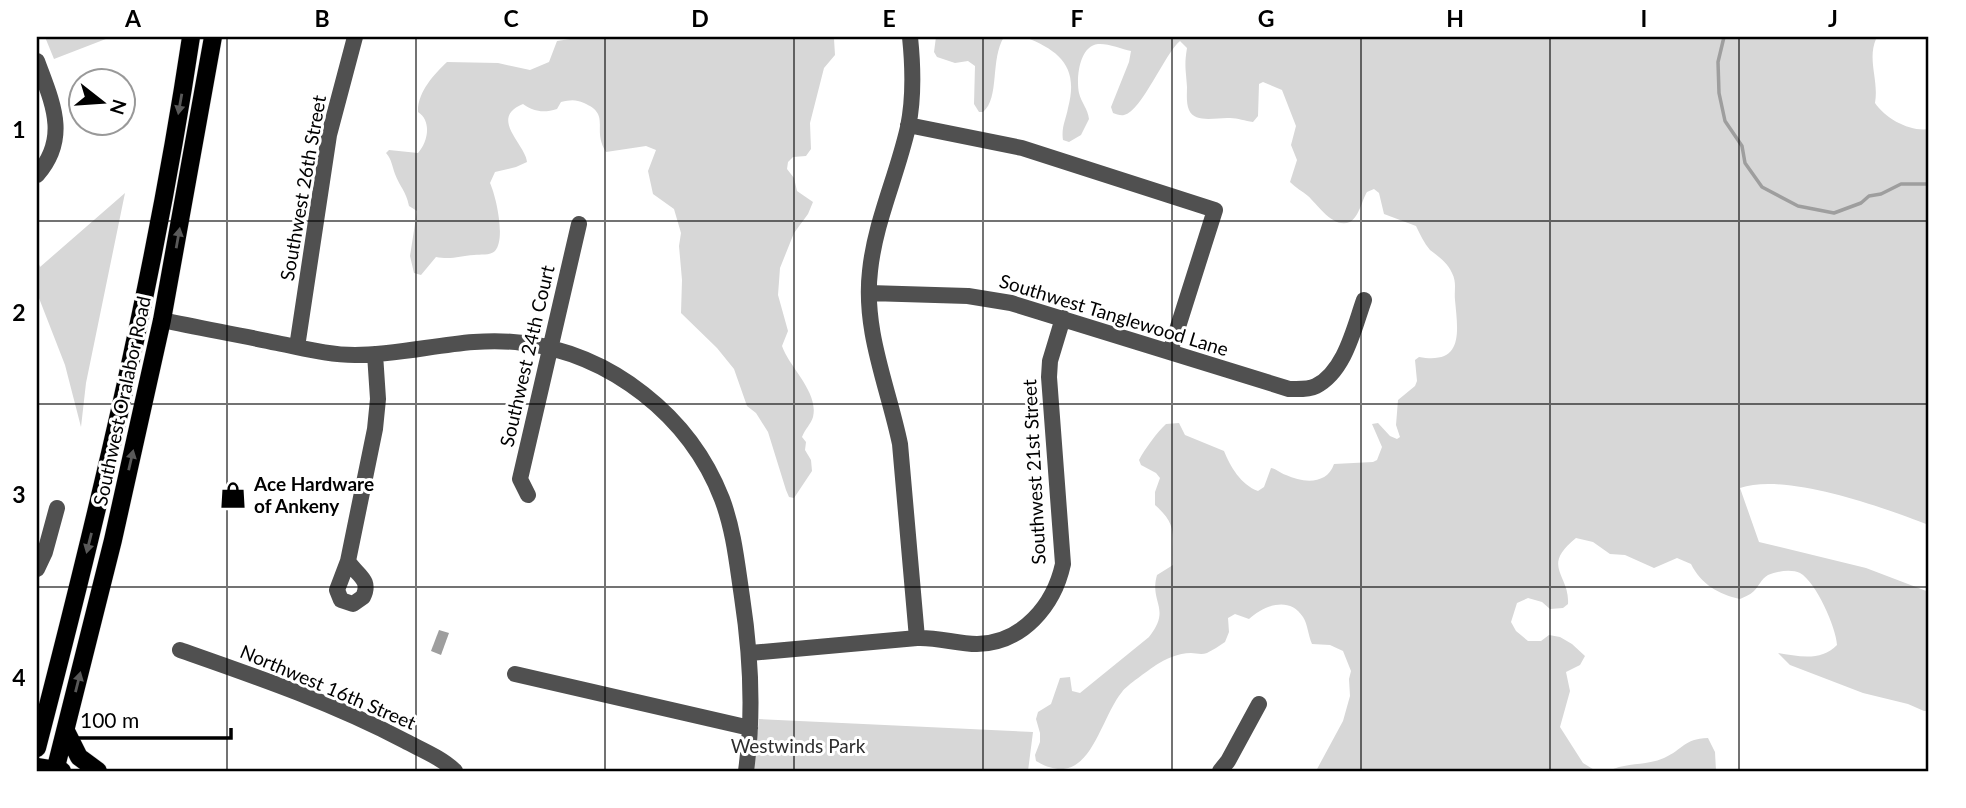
<svg xmlns="http://www.w3.org/2000/svg" width="1966" height="808" font-family="Lato,sans-serif">
  <style>
    .green { fill: #d7d7d7 }
    .water { fill: #9e9e9e }
    .lines { fill: none; stroke-linecap: round; stroke-linejoin: round }
    .stream { stroke: #9e9e9e; stroke-width: 3.5 }
    .major-casing { stroke: #dbdbdb; stroke-width: 19 }
    .minor { stroke: #505050; stroke-width: 16 }
    .major { stroke: #000; stroke-width: 18 }
    .oneway { fill: #595959 }
    .grid { fill: none; stroke: #000; stroke-width: 2; stroke-opacity: 0.55 }
    .labels { text-anchor: middle; stroke-width: 6; stroke-linejoin: round; paint-order: stroke }
    .street-label { font-size: 19px; fill: #000; stroke: #fff }
    .poi-label { font-size: 19px; font-weight: bold; fill: #000; stroke: #fff; text-anchor: start }
    .park-label { font-size: 19px; fill: #2e2e2e; stroke: #fff }
    .neatline { fill: none; stroke: #000; stroke-width: 2.5 }
    .grid-label { font-size: 23px; text-anchor: middle; font-weight: bold; fill: #000 }
  </style>
  <rect width="100%" height="100%" fill="#fff"/>
  <!-- green -->
  <path class="green" d="M45,37H111L54,59Z
    M583,37H831L834,39L835,55L824,68L810,123L811,149L806,156L793,157L788,162L787,169L794,178L797,191L813,202L808,214L794,233L780,268L778,295L788,331L782,346C789,367 819,392 813,417C811,424 805,429 802,437L806,442L805,450L811,460L812,471L794,498L789,497L786,490L768,432L756,413L747,406L734,369L717,348L681,313L682,280L679,246L681,233L674,209L653,194L648,171L656,150L646,146L606,152C591,129 612,115 584,103C575,99 570,100 561,102L557,109C544,113 534,112 523,104C488,118 526,145 527,162L516,167L495,172L490,183C496,196 506,239 495,251C490,256 480,254 474,255C460,256 451,260 436,257L421,275L414,273L410,256L417,211L409,206C406,191 400,187 395,174C392,166 392,160 386,153L389,150L418,153C428,142 432,121 418,112C417,93 434,74 447,62L498,63L530,70L549,62L557,41Z
    M936,37H1004C990,59 1000,98 983,112H979L974,104L975,66L968,61L955,63L937,57L934,52Z
    M1025,37H1879L1876,39C1867,60 1879,80 1875,103C1886,119 1910,132 1929,129V525C1884,508 1786,472 1740,488L1759,542L1866,568L1929,592V711H1924L1908,704L1863,693L1790,665L1778,653C1798,656 1821,662 1837,645C1836,627 1816,582 1800,573C1792,569 1777,571 1768,575C1761,579 1759,586 1754,591C1750,595 1744,597 1740,599C1718,594 1701,584 1691,564L1677,558L1654,568L1625,555L1610,554L1593,542L1576,538C1540,567 1570,574 1568,604L1563,608L1550,609L1542,602L1528,598L1517,603L1511,622L1516,631L1528,641H1541L1549,635L1560,637L1572,644L1585,656L1580,665L1566,672L1570,691L1560,727L1583,763L1596,771H1316L1343,721L1350,696L1349,679L1351,671L1343,651L1330,645L1312,644C1308,635 1308,625 1303,617C1289,595 1263,606 1249,619L1235,614L1228,618L1229,632L1225,642C1219,646 1213,650 1207,653C1201,655 1196,653 1191,653C1178,653 1166,659 1156,665C1148,671 1127,685 1122,692C1098,721 1090,793 1036,761L1035,755L1040,742V733L1036,719L1038,712L1051,704L1060,678L1070,677L1072,691L1080,693L1149,637C1172,608 1149,603 1157,575L1173,565C1171,537 1180,527 1155,505V492L1160,478L1156,473L1141,465L1139,460C1145,449 1157,432 1166,424L1179,423L1185,435L1224,451C1230,466 1241,485 1258,491L1264,487L1271,468C1277,469 1280,473 1286,475C1303,483 1327,485 1334,464L1373,462L1377,460L1382,447L1372,424L1378,423L1390,436L1397,439L1400,437L1396,425L1398,400L1415,386L1417,381L1415,360L1419,357C1464,365 1458,332 1455,300C1454,290 1457,283 1452,273C1447,262 1439,257 1430,250C1424,243 1420,234 1416,226L1384,214L1379,193L1374,189L1367,192C1362,200 1359,217 1350,222C1333,229 1318,205 1308,196C1302,191 1296,188 1290,182L1297,160L1291,145L1296,126L1282,90L1263,82L1259,84L1258,116L1253,122C1245,121 1238,118 1230,118C1218,117 1195,124 1189,110C1186,103 1187,94 1187,87C1186,70 1184,66 1187,48L1180,41C1165,53 1142,111 1124,115C1121,116 1116,114 1113,113L1111,107L1129,62L1131,51C1122,49 1107,43 1098,44C1079,46 1076,79 1079,93C1081,102 1088,109 1089,119L1081,135L1069,142L1063,140C1061,128 1066,119 1068,108C1079,67 1060,51 1025,37Z
    M125,193L86,383L81,427L65,365L37,293V259L40,267Z
    M759,719L1033,732L1028,771H753Z
    M1708,738L1715,752L1716,771H1609C1626,762 1646,766 1664,758C1684,749 1683,739 1708,738Z"/>
  <!-- water -->
  <path class="water" d="M439,630L449,633L441,655L431,651Z"/>
  <g class="lines">
    <!-- stream -->
    <path class="stream" d="M1724,37L1718,62L1719,93L1725,121L1742,146L1745,163L1762,187L1798,206L1834,213L1861,203L1869,196L1881,194L1901,184H1929"/>
    <defs>
      <path id="major" d="M66,731L79,757L98,771
        M37,748C98,513 155,277 191,37
        M37,767L62,771
        M55,771L113,540L162,320L213,37"/>
    </defs>
    <!-- major casing -->
    <use href="#major" class="major-casing"/>
    <!-- minor -->
    <path class="minor" d="M910,37C913,66 914,98 908,127C897,176 875,222 870,271C863,331 888,386 900,444L917,638
      M37,61C52,102 70,137 37,175
      M908,125L1022,148L1215,210L1170,352
      M869,293L968,296L1011,303L1289,389C1297,389 1308,390 1316,386C1345,371 1354,328 1364,300
      M162,320C200,328 239,335 277,343C303,348 328,355 355,355C412,355 466,335 523,343C611,354 690,416 722,499C734,531 737,564 742,597C751,656 754,713 746,771
      M297,347L329,135L355,37
      M528,495L520,479L579,224
      M348,561C356,575 372,579 363,597L353,604L341,600L337,590L348,561L375,429L378,399L375,354
      M37,569L45,552L57,508
      M180,650C257,677 333,703 405,741C422,750 442,758 455,771
      M750,653L917,638C938,637 957,644 977,644C1023,643 1054,605 1063,564L1049,377L1050,361L1063,318
      M515,674L750,728
      M1220,771L1228,761L1259,704"/>
    <!-- major -->
    <use href="#major" class="major"/>
  </g>
  <!-- one-way arrows -->
  <defs><path id="oneway-solid" d="M-6-.8H1V-3.2L6.5 0L1 3.2V.8H-6Z" transform="scale(1.75)"/></defs>
  <g class="oneway">
    <use href="#oneway-solid" transform="translate(180 104) rotate(100)"/>
    <use href="#oneway-solid" transform="translate(178 238) rotate(-80)"/>
    <use href="#oneway-solid" transform="translate(131 460) rotate(-77)"/>
    <use href="#oneway-solid" transform="translate(89 543) rotate(104)"/>
    <use href="#oneway-solid" transform="translate(78 682) rotate(-76)"/>
  </g>
  <!-- grid -->
  <path class="grid" d="M227,37V771M416,37V771M605,37V771M794,37V771M983,37V771M1172,37V771M1361,37V771M1550,37V771M1739,37V771M37,221H1929M37,404H1929M37,587H1929"/>
  <!-- icons -->
  <defs>
    <symbol id="shop-bare" viewBox="-9 -9 18 18"><path d="M-5-2.5h2.3a2.7 3.5 0 0 1 5.4 0H5L5.5 6h-11ZM-1.5-2.5h3a1.5 2.3 0 0 0-3 0Z" fill="#000" stroke="#fff" stroke-width="2.5" paint-order="stroke"/></symbol>
  </defs>
  <g fill-rule="evenodd">
    <use href="#shop-bare" x="214" y="476" width="38" height="38"/>
  </g>
  <g class="labels">
    <!-- street labels -->
    <g class="street-label">
      <text transform="translate(303 188) rotate(-80)" y="7">Southwest 26th Street</text>
      <text transform="translate(1114 315) rotate(17)" y="7">Southwest Tanglewood Lane</text>
      <text transform="translate(527 356) rotate(-77)" y="7">Southwest 24th Court</text>
      <text transform="translate(122 401) rotate(-78)" y="7">Southwest Oralabor Road</text>
      <text transform="translate(1034 472) rotate(-93)" y="7">Southwest 21st Street</text>
      <text transform="translate(328 687) rotate(23)" y="7">Northwest 16th Street</text>
    </g>
    <!-- poi labels -->
    <g class="poi-label">
      <text x="254" y="491">Ace Hardware<tspan x="254" dy="22">of Ankeny</tspan></text>
    </g>
    <!-- park labels -->
    <g class="park-label">
      <text x="798" y="753">Westwinds Park</text>
    </g>
  </g>
  <!-- border -->
  <rect width="1966" height="808" fill="none" stroke="#ffffff" stroke-width="77"/>
  <!-- north arrow -->
  <g transform="translate(102 102) rotate(107)"><circle r="33" fill="#ffffff" stroke="#999999" stroke-width="2"/>
  <path d="M0-5L12 26L0 18L-12 26Z" fill="#000000"/>
  <text y="-10" font-size="19" font-weight="bold" text-anchor="middle" fill="#000000">N</text>
  </g>
  <!-- scale -->
  <path d="M70 728v10h161v-10" fill="none" stroke="#000000" stroke-width="3.5"/>
  <text x="80" y="728" font-size="21" fill="#000000" stroke="#ffffff" stroke-width="5" paint-order="stroke">100 m</text>
  <rect x="38" y="38" width="1889" height="732" class="neatline"/>
  <g class="grid-label">
    <text x="133" y="27">A</text>
    <text x="322" y="27">B</text>
    <text x="511" y="27">C</text>
    <text x="700" y="27">D</text>
    <text x="889" y="27">E</text>
    <text x="1077" y="27">F</text>
    <text x="1266" y="27">G</text>
    <text x="1455" y="27">H</text>
    <text x="1644" y="27">I</text>
    <text x="1833" y="27">J</text>
    <text x="19" y="138">1</text>
    <text x="19" y="321">2</text>
    <text x="19" y="503">3</text>
    <text x="19" y="686">4</text>
  </g>
</svg>
